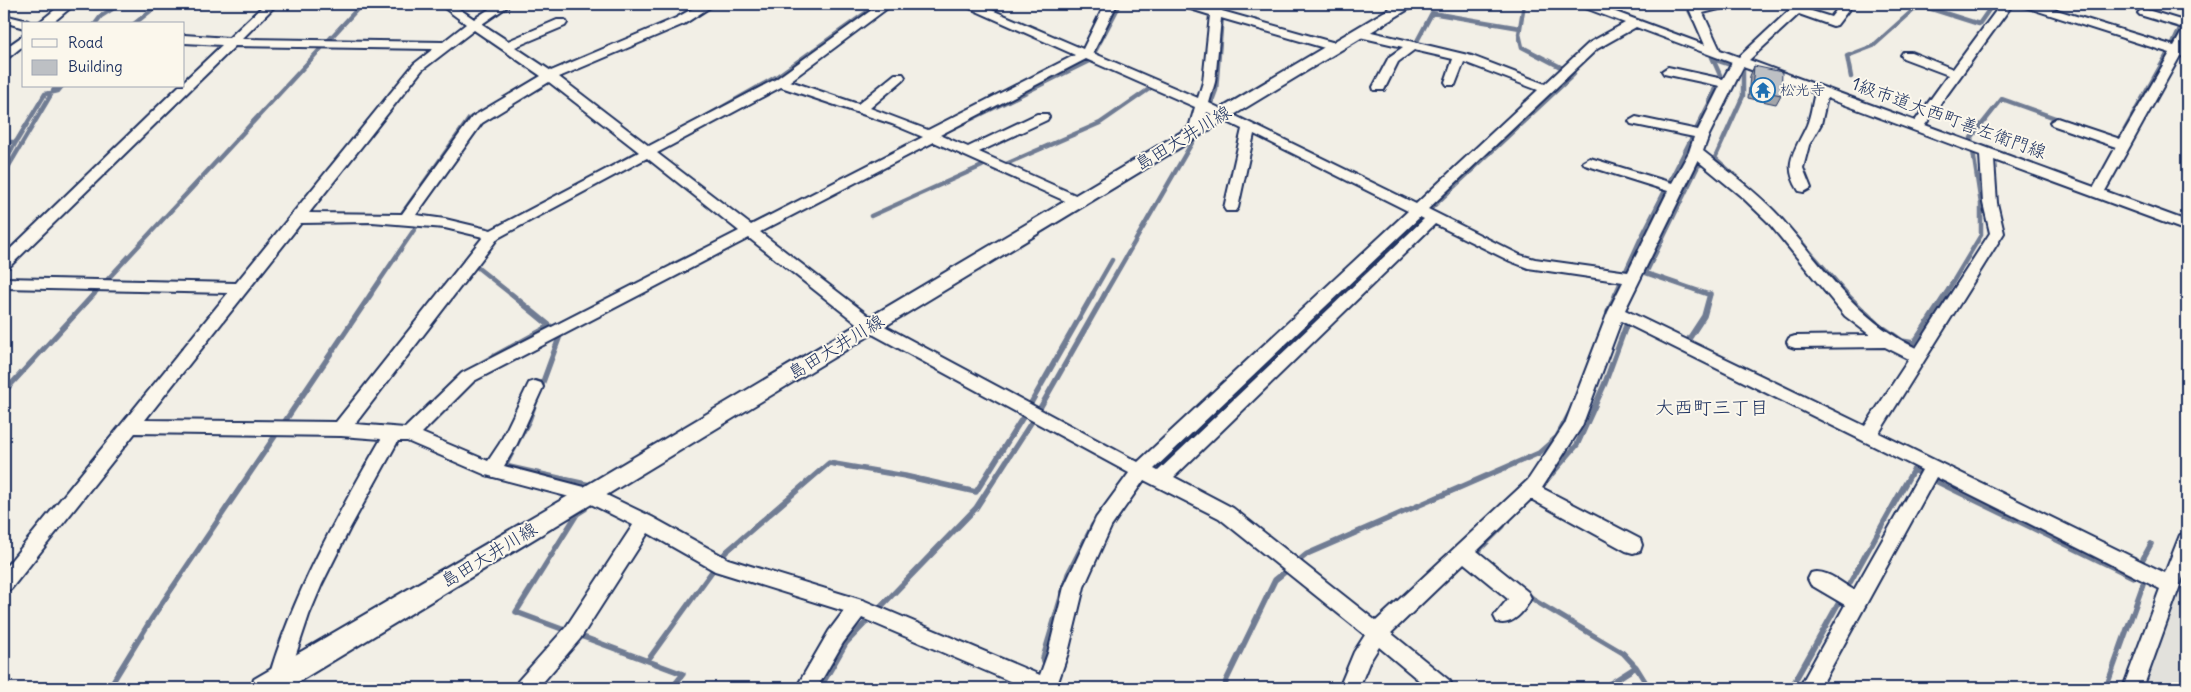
<svg xmlns="http://www.w3.org/2000/svg" width="2191" height="692" font-family="Delius,'Klee One',sans-serif">
  <style>
    .built { fill: #e2e1dc }
    .lines { fill: none; stroke-linecap: round; stroke-linejoin: round }
    .stream-far1 { stroke: #707b93; stroke-width: 4.5 }
    .stream { stroke: #707b93; stroke-width: 5.5 }
    .minor-casing { stroke: #1b2f5e; stroke-width: 4 }
    .major-casing { stroke: #1b2f5e; stroke-width: 4 }
    .minor { fill: #fbf7ec; fill-rule: evenodd }
    .major { fill: #fbf7ec; fill-rule: evenodd }
    .wall { fill: #a3a5a9; stroke: #1b2f5e }
    .building { fill: #bdc0c4; stroke: #1b2f5e }
    .labels { text-anchor: middle; stroke-width: 4; stroke-linejoin: round; paint-order: stroke }
    .far-poi-label { font-size: 15px; fill: #1b2f5e; stroke: #fbf7ec; text-anchor: start }
    .street-label { font-size: 18px; fill: #1b2f5e; stroke: #fbf7ec }
    .neighbourhood-label { font-size: 19px; fill: #1b2f5e; stroke: #fbf7ec }
  </style>
  <rect width="100%" height="100%" fill="#f2efe6"/>
  <filter id="ink" filterUnits="userSpaceOnUse"><feTurbulence type="fractalNoise" baseFrequency=".02" numOctaves="2"/><feDisplacementMap in="SourceGraphic" scale="10" xChannelSelector="R" yChannelSelector="G"/><feConvolveMatrix kernelMatrix="1 2 1 2 8 2 1 2 1" color-interpolation-filters="sRGB"/></filter>
  <g filter="url(#ink)">
    <!-- built -->
    <path class="built" d="M2187,563V688H2135Z"/>
    <g class="lines">
      <!-- stream-far1 -->
      <path class="stream-far1" d="M1686,4L1694,20
        M677,18L700,4
        M95,24L101,16L120,4
        M134,24L159,4
        M1416,43L1432,13L1520,28
        M1091,59L1120,4
        M546,74L572,62
        M1851,77L1847,56L1873,46L1919,5L1979,24L1993,4
        M705,117L776,77L878,4
        M1204,122L1216,90L1223,4
        M941,134L1089,61
        M2114,138L2119,140L2174,42L2187,13
        M4,142H16L4,164
        M16,142L45,94L58,91L62,86
        M1715,158L1745,185
        M1006,164L1100,123L1152,87L1150,85
        M606,170L644,149
        M4,174L56,86
        M401,215L469,119L476,115
        M871,216L982,166
        M1787,226L1848,295
        M745,228L769,216
        M473,264L512,295
        M672,265L707,248
        M93,295L362,4
        M370,295L418,224
        M1092,295L1112,260
        M1104,295L1197,134
        M1339,295L1574,74L1522,47L1519,34L1524,4
        M1615,295L1640,240L1709,104L1720,75L1712,57
        M1710,295L1646,273L1698,166L1715,158L1743,96V69L1713,59
        M1945,295L1981,235V204L1971,138L2002,99L2061,120"/>
      <!-- stream -->
      <path class="stream" d="M1846,294L1876,323
        M1608,312L1616,294
        M1885,329L1902,341L1914,343L1946,294
        M1685,345L1704,316L1710,294
        M480,364L550,326L511,294
        M540,390L562,330
        M4,392L94,294
        M536,400L529,420L505,466L590,485
        M1153,467L1161,464L1341,294
        M1544,483L1577,445L1605,383L1627,323L1631,325
        M585,509L577,514L516,612L683,674L672,688
        M1480,555L1477,552L1503,526
        M1525,592L1537,602L1623,653L1636,667
        M648,660L726,552L829,463L905,476L976,492L1023,417L1093,294
        M1047,669L1043,658L1068,574L1093,525
        M109,688L152,618L371,294
        M820,688L846,643L976,508L1036,415L1105,294
        M1225,688L1226,681L1275,580L1307,554L1539,453L1557,437L1572,409
        M1603,688L1636,667L1649,688
        M1791,688L1913,470L2133,577L2151,544
        M2106,688L2145,579L2141,577"/>
      <defs>
        <path id="minor" d="M62,4H75L51,24H37Z
          M265,4H277L242,39L443,42L466,24L439,4H452L474,19L497,4H511L482,24L508,41L557,20H565L567,23L565,26L515,47L551,71L676,18L701,4H715L684,24L559,77L649,146L776,79L880,4H893L790,81L858,104L895,74H903L905,77L903,80L870,108L928,130L1075,55L965,6L963,4H978L1083,49L1105,4H1117L1093,53L1198,98L1203,82L1210,15L1181,6L1179,4H1197L1211,8V4H1223L1222,11L1339,44L1341,47L1335,51L1221,18L1215,82L1209,103L1416,204L1538,90L1464,62L1455,85H1447L1445,82L1453,59L1414,50L1398,62L1384,90H1374L1373,87L1389,57L1403,47L1355,36L1353,33L1355,30L1359,29L1472,56L1545,84L1589,43L1625,23L1580,6L1578,4H1594L1705,45L1687,4H1699L1700,7L1713,4H1733L1731,6L1703,13L1720,50L1739,57L1796,4H1809L1805,9L1831,17L1841,4H1853L1837,25L1833,26L1799,14L1749,60L1915,121L1948,75L1903,58L1901,55L1903,52H1911L1953,69L2001,4H2013L1925,125L2094,187L2116,147L2052,125L2050,122L2057,118L2120,139L2170,53L2022,6L2020,4H2037L2174,46L2183,30L2187,29L2140,15L2138,13L2140,11L2144,9L2187,22V43L2184,49L2187,50V57L2180,56L2105,191L2187,221V231L1994,160L1997,203L2004,233L1879,433L2165,573L2180,535L2187,532V566L2143,688H2123L2160,589L1936,477L1820,688H1799L1845,605L1811,585L1808,579L1811,573C1825,568 1841,583 1854,590L1922,470L1621,321L1582,426L1542,488L1640,539L1642,545L1640,551L1633,553L1626,551L1531,499L1477,551L1528,592L1531,598C1525,611 1512,627 1497,622L1494,616L1508,599L1464,563L1391,633L1450,681L1453,688H1428L1379,647L1369,663L1359,688H1339L1354,652L1365,635L1219,518L1144,480L1111,527L1084,587L1068,653L1056,688H1026L862,618L843,643L817,688H796L829,631L844,611L715,571L648,533L580,639L538,688H515L518,681L566,627L633,525L585,501L486,475L407,441H398L350,528L322,584L309,615L285,687L275,688L271,687L268,680C293,594 336,517 381,439L341,436L135,433L11,589L4,591V569L228,293L4,288V278L236,283L414,64L433,49L235,46L9,267L4,268V255L179,86H184V81L222,45L184,43V35L229,38ZM1636,27L1732,63L1723,79L1668,67L1662,71L1664,74L1720,86L1698,130L1636,117L1629,121L1631,124L1694,137L1689,152L1672,183L1590,158L1583,162L1585,165L1668,191L1628,272L1535,259L1520,255L1428,209L1597,49ZM474,30L541,76L472,117L402,214L309,213L422,70ZM1086,59L1195,107L1188,131L1190,134H1200L1207,112L1242,129L1224,208L1226,211H1236L1238,208L1254,134L1408,211L1138,462L877,322L760,232L934,142L1072,204H1082L1084,201L1082,198L979,152L1047,120L1049,117L1047,114H1037L968,147L940,135ZM1743,67L1815,93C1812,104 1811,115 1807,125C1796,150 1781,163 1799,191L1804,192L1811,188L1803,168L1809,145L1821,124L1827,98L1980,155L1983,203L1990,233L1916,348C1854,318 1823,266 1779,216C1757,192 1729,172 1703,151L1709,135ZM549,82L639,152L491,230L445,219L416,215L482,123ZM781,87L892,124L923,137L751,225L657,153ZM647,158L739,231L462,373L405,428L355,424L498,238ZM1698,161L1743,198L1767,221L1845,316L1870,335L1795,336L1789,338L1787,342L1789,346L1795,348L1885,347L1909,359L1865,426L1625,310ZM1420,217L1424,219L1158,471L1154,469ZM372,222L445,228L483,237L336,422L145,420L301,223ZM1435,224L1510,261L1528,268L1623,282L1608,312L1565,424L1528,480L1376,621L1233,508L1174,477ZM749,238L865,330L1129,473L1096,518L1064,587L1048,653L1040,675L865,601L728,559L652,517L596,490L504,466L516,446L543,387L541,383L535,381L529,383L500,443L488,461L422,433L474,381Z
          M4,15L28,21L30,24H24V28L4,22Z
          M24,35V45L8,58L4,59V49Z"/>
        <path id="major" d="M1397,4H1415L1412,7L288,688H250L254,679L582,488Z"/>
      </defs>
      <!-- minor casing -->
      <use href="#minor" class="minor-casing"/>
      <!-- major casing -->
      <use href="#major" class="major-casing"/>
      <!-- minor -->
      <use href="#minor" class="minor"/>
      <!-- major -->
      <use href="#major" class="major"/>
    </g>
    <!-- wall -->
    <path class="wall" d="M1754,66L1781,95L1776,104L1748,98L1750,76Z"/>
    <!-- building -->
    <path class="building" d="M1754,66L1782,72L1781,95L1752,89Z"/>
  </g>
  <!-- icons -->
  <defs>
    <symbol id="temple-ring" viewBox="-11 -11 22 22"><circle r="9.5" fill="#fbf7ec" stroke="#1f6fb2" stroke-width="1.5"/><path d="M0-6L5-2H3V0L6.5 2.5H4V6H1.5V3h-3V6H-4V2.5H-6.5L-3 0V-2H-5Z" fill="#1f6fb2"/></symbol>
  </defs>
  <g fill-rule="evenodd">
    <use href="#temple-ring" x="1749" y="76" width="28" height="28"/>
  </g>
  <g class="labels">
    <!-- far-poi labels -->
    <g class="far-poi-label">
      <text x="1780" y="95">松光寺</text>
    </g>
    <!-- street labels -->
    <g class="street-label">
      <text transform="translate(1949 118) rotate(20)" y="6">1級市道大西町善左衛門線</text>
      <text transform="translate(1183 138) rotate(-31)" y="6">島田大井川線</text>
      <text transform="translate(836 347) rotate(-31)" y="6">島田大井川線</text>
      <text transform="translate(489 555) rotate(-31)" y="6">島田大井川線</text>
    </g>
    <!-- neighbourhood labels -->
    <g class="neighbourhood-label">
      <text x="1712" y="414">大西町三丁目</text>
    </g>
  </g>
  <!-- margin -->
  <rect width="2191" height="692" fill="none" stroke="#fbf7ec" stroke-width="20"/>
  <rect x="10" y="10" width="2171" height="672" fill="none" stroke="#1b2f5e" stroke-width="2" filter="url(#ink)"/>
  <!-- legend -->
  <rect x="22" y="22" width="162" height="65" fill="#fbf7ec" stroke="#a1a7b3"/>
  <rect x="32" y="39" width="25" height="8" fill="#fbf7ec" stroke="#a1a7b3"/>
  <text x="68" y="48" font-size="15" fill="#1b2f5e">Road</text>
  <rect x="32" y="60" width="25" height="15" fill="#bdc0c4" stroke="#a1a7b3"/>
  <text x="68" y="72" font-size="15" fill="#1b2f5e">Building</text>
</svg>
